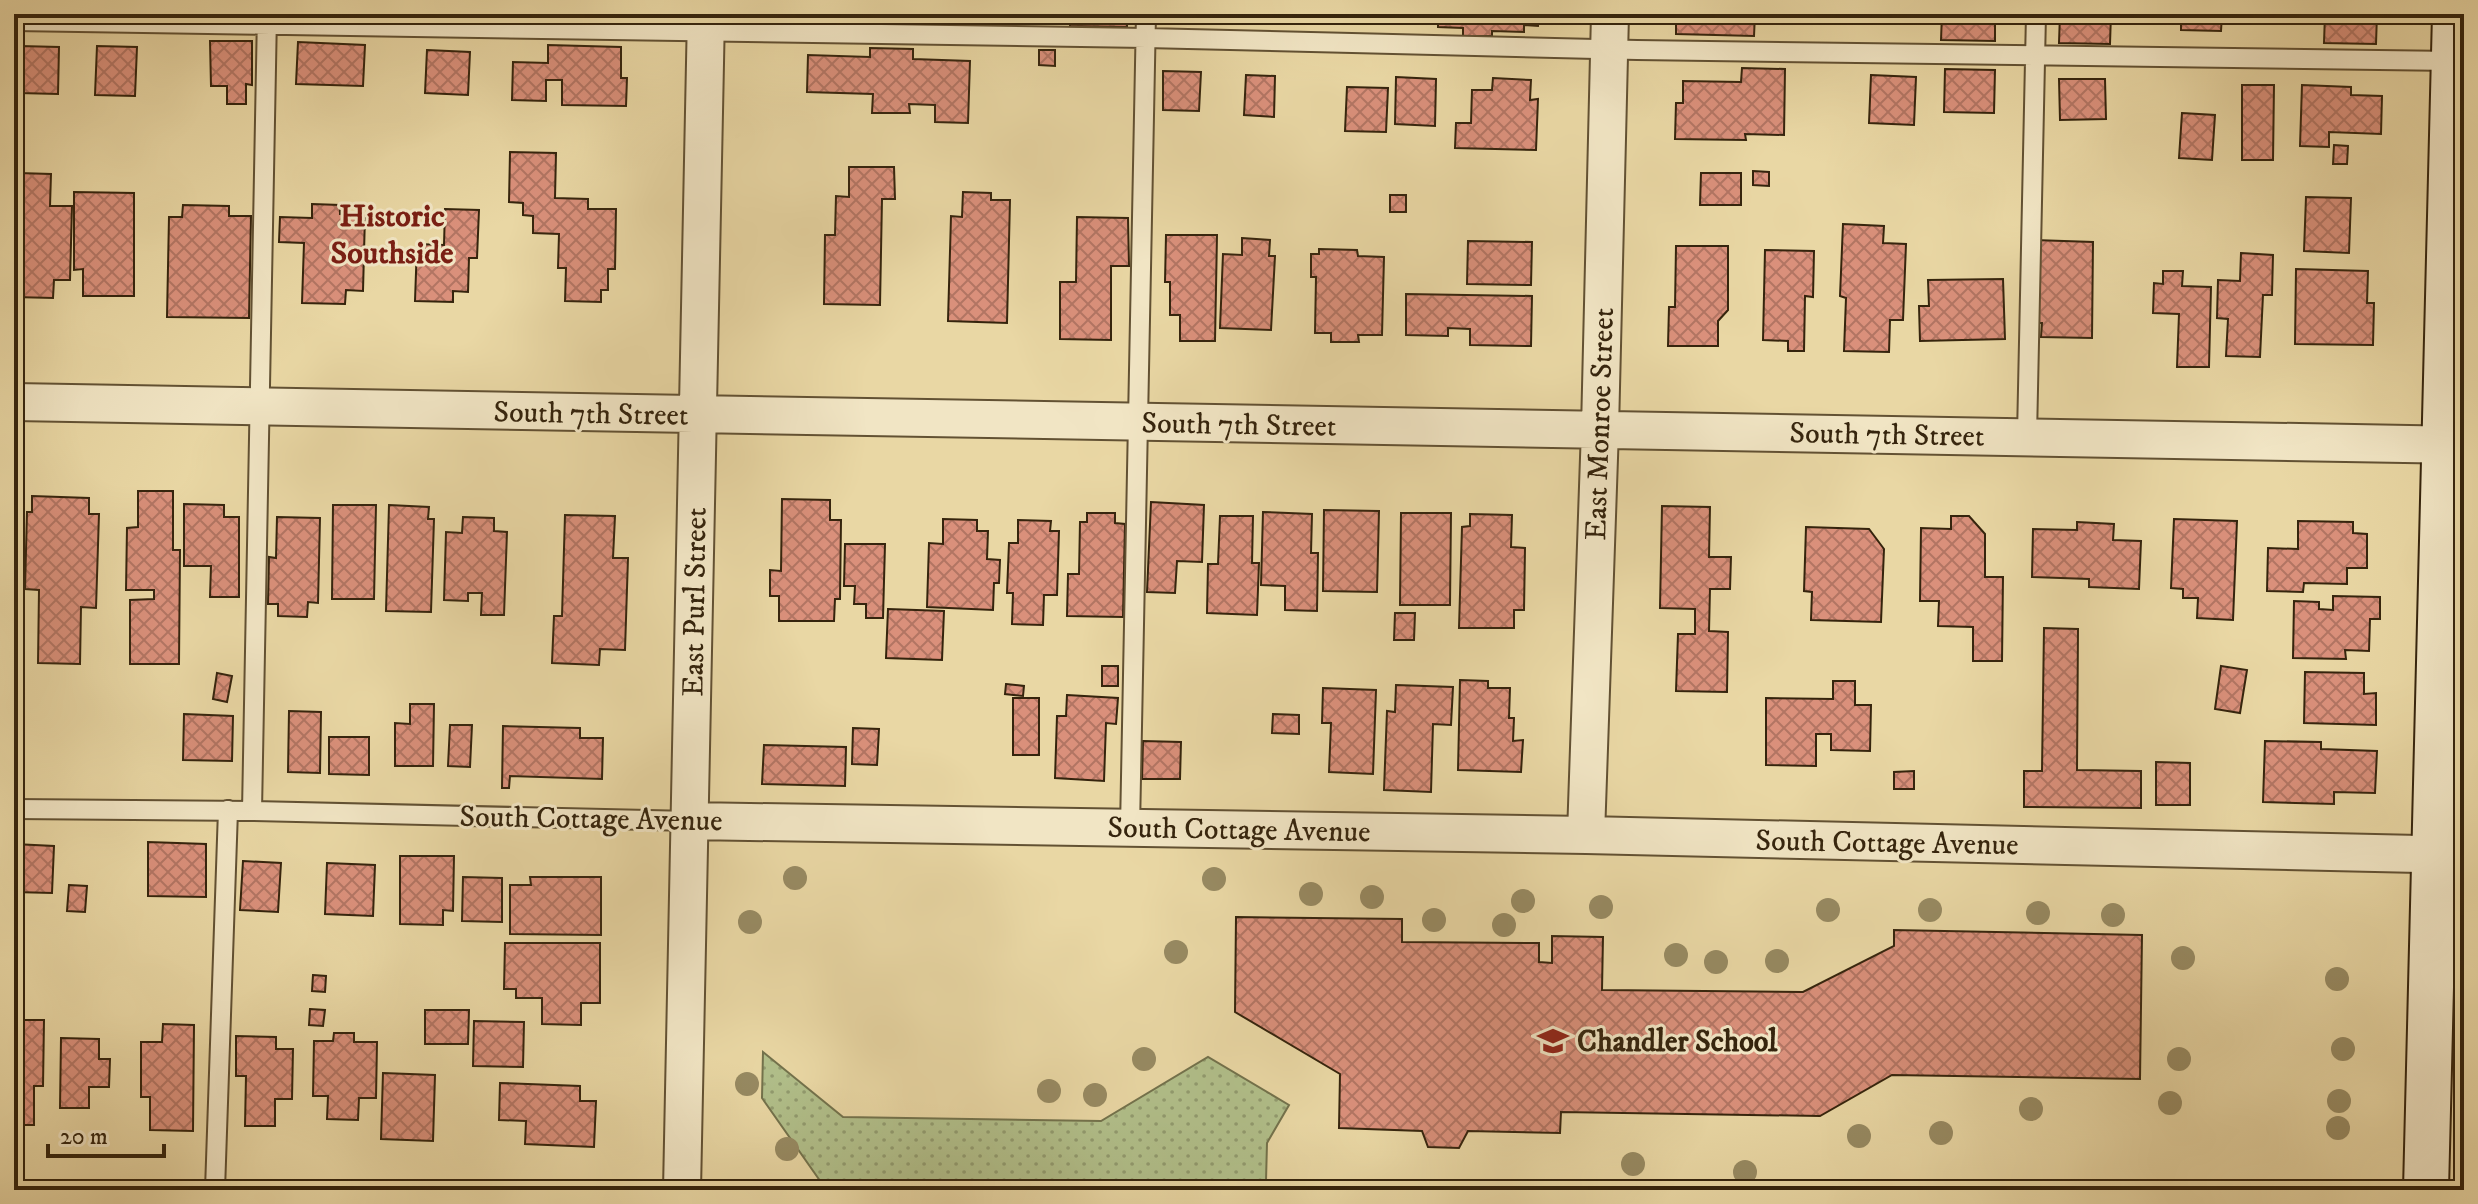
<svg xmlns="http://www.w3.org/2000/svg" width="2478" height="1204" font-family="'IM FELL DW Pica',serif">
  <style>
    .park { fill: url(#park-dots); stroke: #73724c; stroke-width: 2 }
    .building { fill: url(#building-cross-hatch); stroke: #35240d; stroke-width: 2 }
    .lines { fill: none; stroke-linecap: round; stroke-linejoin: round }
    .service-casing { stroke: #625133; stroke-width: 22 }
    .minor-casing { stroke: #625133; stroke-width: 40 }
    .secondary-casing { stroke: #35240d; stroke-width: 48 }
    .service { stroke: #f1e5c4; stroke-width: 18 }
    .minor { stroke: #f1e5c4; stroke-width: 36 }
    .secondary { stroke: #f1e5c4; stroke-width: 44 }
    .tree { fill: #978a62 }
    .labels { text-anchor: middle; stroke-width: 6; stroke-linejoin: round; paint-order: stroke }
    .street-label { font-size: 30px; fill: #35240d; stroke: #f1e5c4 }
    .poi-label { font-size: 30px; font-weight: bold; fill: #35240d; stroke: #f1e5c4; text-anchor: start }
    .neighbourhood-label { font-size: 32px; font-weight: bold; fill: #7a1f14; stroke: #f1e5c4 }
  </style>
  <defs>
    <pattern id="park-dots" width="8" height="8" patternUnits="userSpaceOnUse" patternTransform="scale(2)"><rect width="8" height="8" fill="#b1bf8a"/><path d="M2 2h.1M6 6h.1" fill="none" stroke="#919b6f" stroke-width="1.8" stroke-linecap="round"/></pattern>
    <pattern id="building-cross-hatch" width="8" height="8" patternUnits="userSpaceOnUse" patternTransform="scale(2)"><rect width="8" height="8" fill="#da907b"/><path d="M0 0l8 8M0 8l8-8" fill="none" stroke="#b27563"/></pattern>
  </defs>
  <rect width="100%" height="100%" fill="#e9d7a4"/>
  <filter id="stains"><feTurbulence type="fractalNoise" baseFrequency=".0025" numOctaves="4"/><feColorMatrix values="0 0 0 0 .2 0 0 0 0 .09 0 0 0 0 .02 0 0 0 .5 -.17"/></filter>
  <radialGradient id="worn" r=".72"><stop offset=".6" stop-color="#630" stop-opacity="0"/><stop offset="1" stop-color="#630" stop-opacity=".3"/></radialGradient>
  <!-- park -->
  <path class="park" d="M763,1052L843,1117L1101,1121L1208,1057L1289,1105L1267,1143L1266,1181L1258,1190H1060L823,1185L762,1098Z"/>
  <!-- building -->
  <path class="building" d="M768,14H836L835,21L768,19Z
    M1070,14H1127V27L1070,26Z
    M1402,14H1432V20L1402,19Z
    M1438,14H1539L1538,26L1524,25V32L1492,31V36H1463V28L1438,27Z
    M1676,14H1755L1754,36L1676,34Z
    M1942,14H1995V41L1941,40Z
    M2060,14H2111L2110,44L2059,43Z
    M2181,14H2222L2221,31L2181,30Z
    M2325,14H2377L2376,44L2324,43Z
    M210,41H252V85L246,84V104H227V86H211Z
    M298,42L365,45L363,86L296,84Z
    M548,45L621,47V78H627L626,106L562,105V80H546V101L512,100L513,62L548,63Z
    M20,46L59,47L58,94L19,93Z
    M97,46L137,47L135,96L95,95Z
    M870,48L913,49V59L970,61L968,123L935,122V105L909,104L910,113H872L873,94L807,92L808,55L870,57Z
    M427,50L470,52L468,95L425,93Z
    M1039,50H1055V66L1039,65Z
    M1742,68L1785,69L1784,135L1745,134L1746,140L1675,139L1676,103H1683V81L1741,82Z
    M1945,69L1995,70L1994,113L1944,112Z
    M1163,71L1201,72L1199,111L1163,110Z
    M1246,75L1275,76L1274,117L1244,115Z
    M1871,75L1916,77L1914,125L1869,123Z
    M1396,77L1436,79L1435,126L1395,124Z
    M1493,78L1531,80L1530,100L1538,99L1536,150L1455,148L1456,123H1471L1472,90H1492Z
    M2059,79H2105L2106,119L2060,120Z
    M2242,85H2274L2273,160H2242Z
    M2302,85L2351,87V95L2382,96L2381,134L2329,132V147L2300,146Z
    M1347,87L1388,88L1386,132L1345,131Z
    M2182,113L2215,115L2212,160L2179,158Z
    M2334,145L2348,146L2347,164H2333Z
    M510,152L556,153L555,198L588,199V209H616L615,269H608V290H601V302L565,301L566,268H558L559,234L533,233V216L523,215V203L509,202Z
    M849,167H894L895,199H882L880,305L824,304L825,235H835L836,196L849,197Z
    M1753,171L1769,172V186L1753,185Z
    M18,173L51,174L50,206H72L70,280H54L53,298L14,297Z
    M1701,173H1741V205H1700Z
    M74,192L134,193V296H83V269L74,270Z
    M963,192L991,193V200H1010L1007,323L948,321L951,216L962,217Z
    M1390,195H1406V212H1390Z
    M2306,197L2351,198L2349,253L2304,251Z
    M312,204L340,205V214L365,215L363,291L346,290L345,304L302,303L304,243L279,242L280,217L312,218Z
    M183,205L229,206V216H251L249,318L167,317L169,217H182Z
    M445,209L479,210L477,258H469L468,292L453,291V302L415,301L417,244L444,245Z
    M1077,217L1128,218L1129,266H1111V340L1060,339V282H1076Z
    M1843,224L1884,226L1883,243L1906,244L1903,320H1890L1889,352L1844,351L1846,298L1840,296Z
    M1166,235H1217L1215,341H1180V315H1170V282H1165Z
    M1242,238L1270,240L1269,256H1275L1271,330L1220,328L1223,254L1242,255Z
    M2034,240L2093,242L2092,338L2041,337L2042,323H2033Z
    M1468,241L1532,242L1531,285L1467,284Z
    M1676,246H1728V310L1718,321V346H1668L1669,307H1675Z
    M1319,249L1357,250L1358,256L1384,257L1382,335H1358L1359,342H1331V333H1315L1316,277H1311V254H1319Z
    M1765,250L1814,251L1813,297L1805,296L1804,351H1788V341L1763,340Z
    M2241,253L2273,255L2272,295H2263L2260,357L2226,356L2228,319L2217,318L2218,280L2240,281Z
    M2296,269L2368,271L2367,303H2374L2373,345L2295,344Z
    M2163,271H2183L2182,286L2211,287L2209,367H2177L2179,314L2153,313L2154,283L2163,284Z
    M2003,279L2005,339L1920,341L1919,306H1929L1928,280Z
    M1406,294L1532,296L1531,346L1470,345V329L1448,328V336L1406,335Z
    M138,491H173V550H180L179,664H130V600L154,599V590H126L127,528L138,527Z
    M32,496L89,498V514H99L96,608L81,607L80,664L38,663L39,590L25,589L27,512H32Z
    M782,499L830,500V520H841L840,599H835L834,621H779V596H770V570L781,571Z
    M1151,502L1204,505L1202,562L1177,561L1175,593L1147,592Z
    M184,504L224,505V517H239V597H210L211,566H184Z
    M333,505H376L374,599H332Z
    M389,505L429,507L428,519H434L431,612L386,611Z
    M1662,506L1710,507L1709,557H1731L1730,589H1710L1709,631L1728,632L1727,692L1676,691L1678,634H1695V609L1660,608Z
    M1324,510L1379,511L1377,592L1323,591Z
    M1263,512L1312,514L1311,553H1318L1317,611L1285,610V586L1261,585Z
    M1087,513H1115V523L1125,524L1123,617L1067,616L1068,574H1079L1080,522H1087Z
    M1401,513H1451L1450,605H1400Z
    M1470,514L1512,515L1511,547L1525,548L1524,610H1514V628H1459L1462,527L1470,526Z
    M565,515L615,516L613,558H628L625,650L600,649L599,665L552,663L554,616H562Z
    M1220,516H1253L1252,563H1259L1257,615L1207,613L1208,564H1218Z
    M1951,516H1969L1985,534V577H2003L2002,661H1973V627L1938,626L1939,601H1920L1921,528L1951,529Z
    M277,517L320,518L318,603L308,602L307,617L278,616V604H268L269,557L276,558Z
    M463,517L494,518V531L507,532L504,615H481L482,593H468V601L444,600L446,532L462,533Z
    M943,519L977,520V531H988L987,559L1000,560L999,583H994L993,610L927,607L929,543L943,544Z
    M2174,519L2237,521L2233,620L2197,618L2198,598H2183V589L2171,588Z
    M1018,520L1051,521L1050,531H1059L1057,595H1044L1043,625L1012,624L1013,593H1007L1009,543H1018Z
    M2298,521L2353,522V533L2367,534V568H2347V584L2304,583L2303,592L2267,591L2268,548L2298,549Z
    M2077,522L2114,524L2113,540L2141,541L2139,589L2089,587V579L2032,577L2033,529L2077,530Z
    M1806,527L1869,529L1884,549L1881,622L1811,620L1812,592L1804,591Z
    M845,544H885L883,618H866V604H854L855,586H844Z
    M2333,596L2380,597V619H2370L2369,651L2345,650L2346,659L2293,658L2294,601L2319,602V609L2333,610Z
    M888,609L944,611L942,660L886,658Z
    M1395,613H1415L1414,640H1394Z
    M2044,628L2078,629L2077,770L2141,771V808L2024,807V771H2042Z
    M1102,666H1118V686H1102Z
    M2221,666L2247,670L2240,713L2215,709Z
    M2305,672L2364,673V694L2376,693V725L2304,723Z
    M217,673L232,676L227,702L213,699Z
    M1460,680L1488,681V688H1510L1509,718H1514L1513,741L1523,740L1521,772L1458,770Z
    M1833,681H1855V705H1871L1870,751L1831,750V734H1816V766L1766,765V698L1833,699Z
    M1006,684L1024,686L1023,696L1005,694Z
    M1396,685L1453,687L1451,725L1433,724L1431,792L1384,790L1387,711L1395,712Z
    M1323,688L1376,690L1373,774L1329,772L1331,723H1322Z
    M1067,695L1118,698L1116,724L1106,723L1104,781L1055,778L1057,716H1066Z
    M1013,698H1039V755H1013Z
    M410,704H434L433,766H395V723L410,724Z
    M289,711L321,712L320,773L288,772Z
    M184,714L233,716L232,761L183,760Z
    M1273,714L1299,715V734L1272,733Z
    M450,725H472L470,767L448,766Z
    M503,726L580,728V738H603L602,779L510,776L509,788H502Z
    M853,728L879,729L877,765L852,764Z
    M329,737H369V775L329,774Z
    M1143,741L1181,742L1180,779H1142Z
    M2265,741L2321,742V749L2377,751L2375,793L2334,792V804L2263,802Z
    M764,745L846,747L845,786L762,784Z
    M2156,762L2190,763V805H2156Z
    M1914,771V789H1894V772Z
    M148,842L206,844V897L148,896Z
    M14,844L54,846L52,893L14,892Z
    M400,856H454L453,911L443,910V925L400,924Z
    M243,861L281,863L278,912L240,910Z
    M327,863L375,865L373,916L325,914Z
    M463,877L502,878V922L462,921Z
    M530,877H601V935L510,934V885H531Z
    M69,885L87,886L85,912L67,911Z
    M1236,917L1402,919V942L1539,943V962L1552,963V936L1603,937L1602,990L1803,992L1894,946V930L2142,935L2140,1079L1892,1075L1820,1116L1561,1112L1560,1133L1468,1131L1459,1148L1428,1147L1422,1131L1339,1128L1340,1074L1235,1012Z
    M505,943H600V1003H581V1025L542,1024V998H516V989H504Z
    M313,975L326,976L325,992L312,991Z
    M310,1009L325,1010L323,1026L309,1025Z
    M425,1010H469L468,1044H425Z
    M15,1020H44L43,1086H34V1125H14Z
    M474,1021L524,1022L523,1067L473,1066Z
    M163,1024L194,1025L193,1131L150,1130V1097H141V1042H162Z
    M334,1033H354V1042H377L376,1098H359L358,1120L327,1119L328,1096H313L314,1041H333Z
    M236,1036L276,1037V1049H293L292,1099H275V1126H245L246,1076H236Z
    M61,1038L99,1039V1059H110L109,1087H89V1108H60Z
    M383,1073L435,1075L433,1141L381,1139Z
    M500,1083L580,1086V1101H596L594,1147L525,1144L526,1121L499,1120Z"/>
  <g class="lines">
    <defs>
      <path id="service" d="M14,21L1146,38L1637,50L2453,61
        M2027,436L2036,14
        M14,809L252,811L691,821
        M252,811L267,14
        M1130,828L1146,14
        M215,1190L228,810"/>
      <path id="minor" d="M14,402L2464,445
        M691,821L1586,835L2464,855
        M1586,835L1600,429L1610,14
        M682,1190L706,14"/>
      <path id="secondary" d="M2426,1190L2455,14"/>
    </defs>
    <!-- service casing -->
    <use href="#service" class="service-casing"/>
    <!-- minor casing -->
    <use href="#minor" class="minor-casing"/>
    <!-- secondary casing -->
    <use href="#secondary" class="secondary-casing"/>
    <!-- service -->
    <use href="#service" class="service"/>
    <!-- minor -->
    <use href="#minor" class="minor"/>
    <!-- secondary -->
    <use href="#secondary" class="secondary"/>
  </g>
  <!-- trees -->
  <g class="tree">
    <circle cx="795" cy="878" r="12"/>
    <circle cx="1214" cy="879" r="12"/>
    <circle cx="1311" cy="894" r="12"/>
    <circle cx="1372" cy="897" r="12"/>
    <circle cx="1523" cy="901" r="12"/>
    <circle cx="1601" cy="907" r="12"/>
    <circle cx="1828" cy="910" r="12"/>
    <circle cx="1930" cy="910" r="12"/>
    <circle cx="2038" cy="913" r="12"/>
    <circle cx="2113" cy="915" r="12"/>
    <circle cx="1434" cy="920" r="12"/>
    <circle cx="750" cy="922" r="12"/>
    <circle cx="1504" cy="925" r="12"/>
    <circle cx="1176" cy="952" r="12"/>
    <circle cx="1676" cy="955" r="12"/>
    <circle cx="2183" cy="958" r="12"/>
    <circle cx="1777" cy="961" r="12"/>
    <circle cx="1716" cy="962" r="12"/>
    <circle cx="2337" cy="979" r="12"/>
    <circle cx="2343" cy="1049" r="12"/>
    <circle cx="1144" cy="1059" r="12"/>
    <circle cx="2179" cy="1059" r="12"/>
    <circle cx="747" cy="1084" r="12"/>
    <circle cx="1049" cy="1091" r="12"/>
    <circle cx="1095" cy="1095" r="12"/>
    <circle cx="2339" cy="1101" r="12"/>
    <circle cx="2170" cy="1103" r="12"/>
    <circle cx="2031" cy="1109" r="12"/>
    <circle cx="2338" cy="1128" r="12"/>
    <circle cx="1941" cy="1133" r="12"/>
    <circle cx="1859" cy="1136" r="12"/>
    <circle cx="787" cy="1149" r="12"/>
    <circle cx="1633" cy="1164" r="12"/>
    <circle cx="1745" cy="1172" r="12"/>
  </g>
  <!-- icons -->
  <defs>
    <symbol id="school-bare" viewBox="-9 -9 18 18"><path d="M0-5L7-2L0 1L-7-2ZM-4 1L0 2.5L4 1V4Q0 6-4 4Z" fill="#8f2418" stroke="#f1e5c4" stroke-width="2.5" paint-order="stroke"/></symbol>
  </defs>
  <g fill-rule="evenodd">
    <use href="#school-bare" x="1531" y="1019" width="44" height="44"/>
  </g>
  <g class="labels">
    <!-- street labels -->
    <g class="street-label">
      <text transform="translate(591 413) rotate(1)" y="10">South 7th Street</text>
      <text transform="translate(1239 424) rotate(1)" y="10">South 7th Street</text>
      <text transform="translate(1599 424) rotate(-88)" y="10">East Monroe Street</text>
      <text transform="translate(1887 434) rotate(1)" y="10">South 7th Street</text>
      <text transform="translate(694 602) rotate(-89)" y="10">East Purl Street</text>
      <text transform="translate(591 818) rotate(1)" y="10">South Cottage Avenue</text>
      <text transform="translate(1239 829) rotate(1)" y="10">South Cottage Avenue</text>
      <text transform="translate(1887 842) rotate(1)" y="10">South Cottage Avenue</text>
    </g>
    <!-- poi labels -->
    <g class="poi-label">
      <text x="1577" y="1051">Chandler School</text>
    </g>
    <!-- neighbourhood labels -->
    <g class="neighbourhood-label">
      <text x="392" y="226">Historic<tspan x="392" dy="37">Southside</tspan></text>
    </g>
  </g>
  <!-- margin -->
  <rect width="2478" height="1204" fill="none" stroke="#e9d7a4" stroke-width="48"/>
  <rect x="16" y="16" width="2446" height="1172" fill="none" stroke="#35240d" stroke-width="4"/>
  <rect x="24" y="24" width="2430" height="1156" fill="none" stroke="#35240d" stroke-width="2"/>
  <!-- scale -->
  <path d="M48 1144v12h116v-12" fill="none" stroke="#35240d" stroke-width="4"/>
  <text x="60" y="1144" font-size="24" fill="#35240d" stroke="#f1e5c4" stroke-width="6" paint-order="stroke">20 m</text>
  <rect width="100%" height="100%" filter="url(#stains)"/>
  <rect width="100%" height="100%" fill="url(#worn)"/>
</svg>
